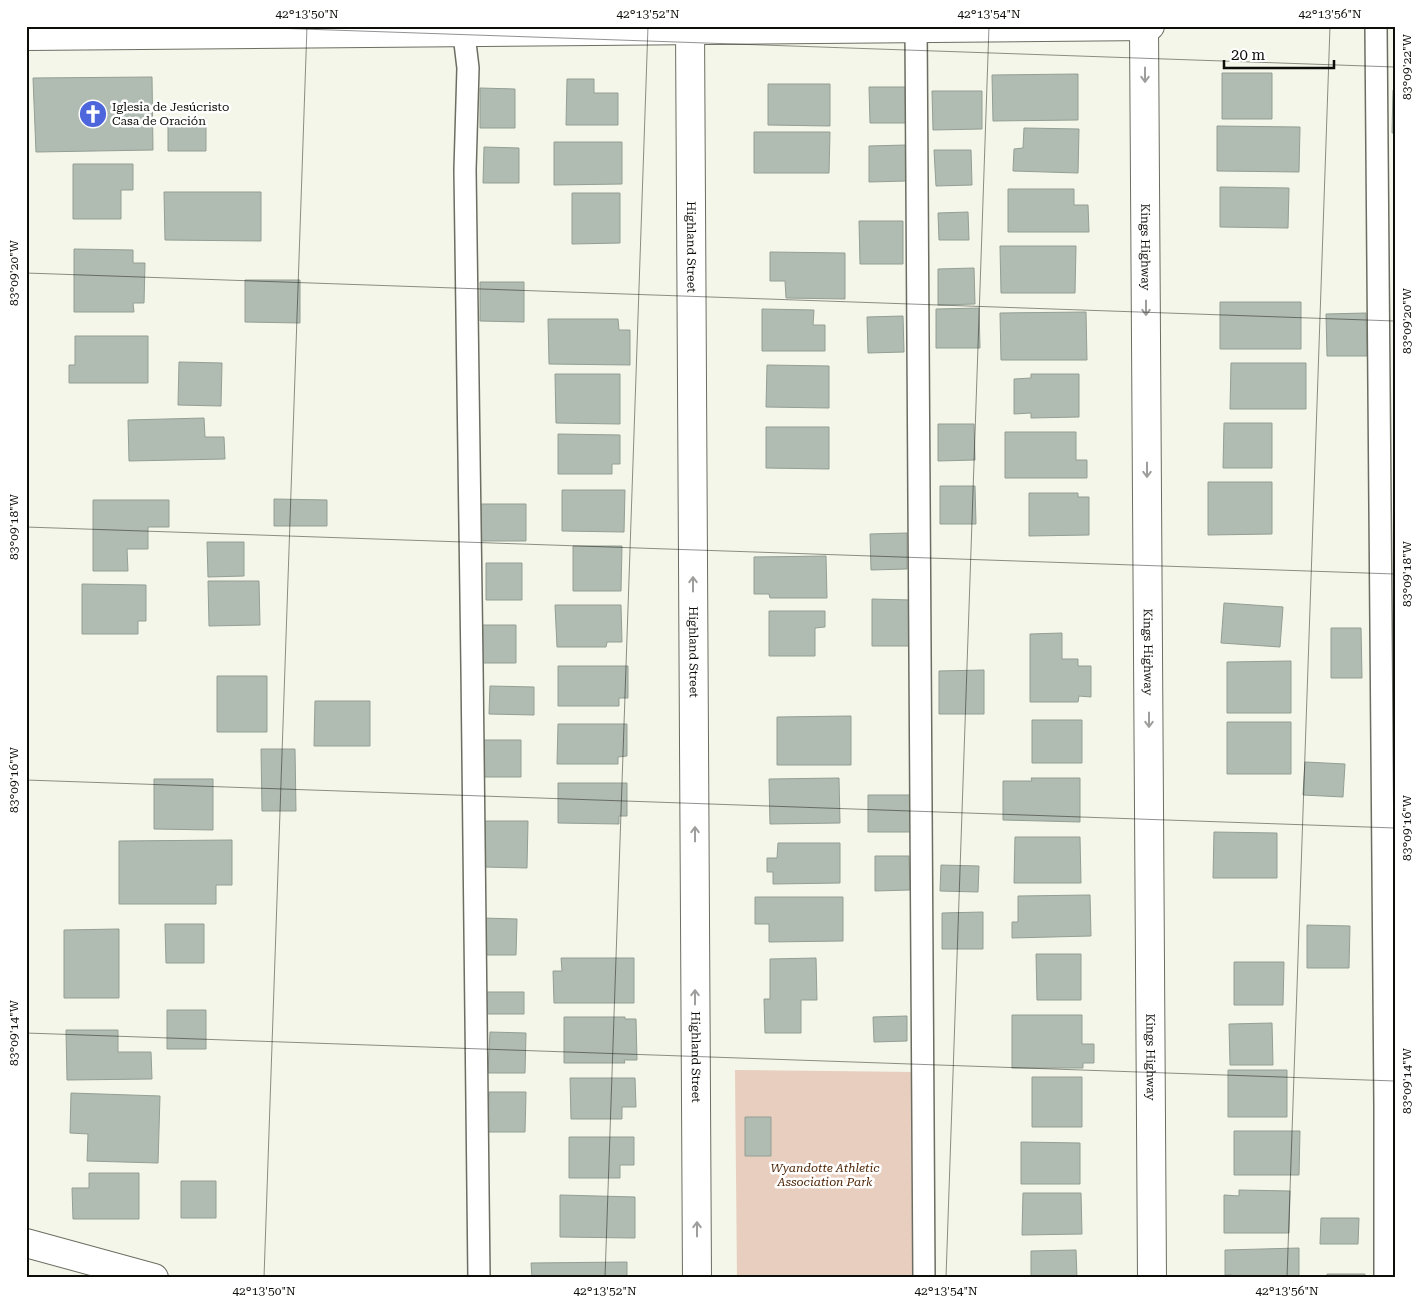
<svg xmlns="http://www.w3.org/2000/svg" width="1421" height="1304" font-family="'Roboto Serif',serif">
  <style>
    .green { fill: #e8cebe }
    .building { fill: #b0bbb1; stroke: #949e94 }
    .lines { fill: none; stroke-linecap: round; stroke-linejoin: round }
    .service-casing { stroke: #6c6e62; stroke-width: 24 }
    .minor-casing { stroke: #6c6e62; stroke-width: 30 }
    .service { stroke: #fff; stroke-width: 21 }
    .minor { stroke: #fff; stroke-width: 28 }
    .oneway { stroke: #9e9e9d }
    .ticks { fill: none; stroke: #0d0d09; stroke-width: 1; stroke-opacity: 0.45 }
    .labels { text-anchor: middle; stroke-width: 5; stroke-linejoin: round; paint-order: stroke }
    .poi-label { font-size: 12px; fill: #0d0d09; stroke: #fff; text-anchor: start }
    .street-label { font-size: 12px; fill: #0d0d09; stroke: #fff }
    .park-label { font-size: 12px; font-style: italic; fill: #4f2505; stroke: #fff }
    .neatline { fill: none; stroke: #0d0d09; stroke-width: 2 }
    .ticks-label { font-size: 12px; text-anchor: middle; fill: #0d0d09 }
  </style>
  <rect width="100%" height="100%" fill="#f3f6e8"/>
  <!-- green -->
  <path class="green" d="M735,1070L913,1072L914,1278H737Z"/>
  <!-- building -->
  <path class="building" d="M1222,73H1272V119H1222Z
    M1078,74V120L993,121L992,75Z
    M152,77L153,150L36,152L33,78Z
    M567,79H594V93H618V125H566Z
    M768,84H830V126L768,125Z
    M869,87H905L906,123H870Z
    M480,88L515,89V128H480Z
    M1393,90H1395V133H1392Z
    M932,91H982V129L933,130Z
    M168,118H206V151H168Z
    M1217,126L1300,127L1299,172L1217,171Z
    M1024,128L1079,129L1078,173L1013,171L1014,149L1023,148Z
    M754,132H830L829,173H754Z
    M554,142H622V184L554,185Z
    M906,145V181L869,182V146Z
    M484,147L519,148V183H483Z
    M934,150H971L972,185L936,186Z
    M73,164H133V190H121V219H73Z
    M1220,187L1289,188L1288,228L1220,227Z
    M1008,189H1074V205H1088L1089,232H1008Z
    M164,192H261V241L165,240Z
    M572,193H620V243L572,244Z
    M968,212L969,240H939L938,213Z
    M859,221H903V264H860Z
    M1000,246H1076L1075,293H1001Z
    M74,249L133,250V263H145L144,303H133L134,312H74Z
    M770,252L845,253V299L786,298L785,281H770Z
    M1394,267H1395V303H1394Z
    M974,268L975,304L938,305V269Z
    M245,280H300V323L245,322Z
    M480,282H524V322L480,321Z
    M1220,302H1301V349H1220Z
    M979,308L980,348H936V309Z
    M762,309L814,310L813,325H825V351H762Z
    M1086,312L1087,360H1001L1000,313Z
    M1366,313L1367,356H1327L1326,314Z
    M903,316L904,352L868,353L867,317Z
    M548,319H618L619,330H630V365L549,364Z
    M75,336H148V383H69V365H75Z
    M1394,337H1395V360H1394Z
    M179,362L222,363L221,406L178,405Z
    M1231,363H1306V409H1230Z
    M767,365L829,366V408L766,407Z
    M555,374H620V424L556,423Z
    M1031,374H1079V417L1031,418V413L1014,414V379L1031,378Z
    M204,418L205,437H224L225,459L129,461L128,420Z
    M1224,423H1272V468H1223Z
    M938,424H974L975,460L938,461Z
    M766,427H829V469L766,468Z
    M1005,432H1076V460H1087V478H1005Z
    M558,434L620,435V464H612V474H558Z
    M1208,482H1272V534L1208,535Z
    M940,486H975L976,524H940Z
    M562,490H625L624,532L562,531Z
    M1029,493H1078V497H1089V535L1029,536Z
    M274,499L327,500V526H274Z
    M93,500H169V527H148V549H127L128,571H93Z
    M481,504H526V541H481Z
    M907,533V569L871,570L870,534Z
    M207,542H244V576L208,577Z
    M573,546H622L621,591H573Z
    M826,556L827,598H770L769,594H754V557Z
    M486,563H522V600H486Z
    M208,581H259L260,625L209,626Z
    M82,584L146,585V621H138V634H82Z
    M872,599L911,600L910,646H872Z
    M1224,603L1283,607L1280,647L1221,643Z
    M555,605H621L622,642H607L606,647H557Z
    M769,611H825V627L815,628V656H769Z
    M479,625H516V663H480Z
    M1331,628H1361L1362,678H1331Z
    M1062,633V659H1078V666H1091V697L1079,696L1078,702H1030V634Z
    M1291,661V713H1227V662Z
    M558,666H628V698H619V706H558Z
    M984,670V714H939V671Z
    M217,676H267V732H217Z
    M490,686L534,687V715L489,714Z
    M315,701H370V746H314Z
    M851,716V765H777V717Z
    M1032,720H1082V763H1032Z
    M1227,722H1291V774H1227Z
    M558,724H627V756L618,757V764H557Z
    M484,740H521V777H484Z
    M261,749H295L296,811H262Z
    M1305,762L1345,764L1343,797L1303,795Z
    M839,778L840,823L770,824L769,779Z
    M1031,778H1080V822L1003,820V781H1032Z
    M154,779H213V830L154,829Z
    M558,783H627V816H619V824L558,823Z
    M868,795H911V832H868Z
    M485,821H528L527,868L484,867Z
    M1214,832L1277,833V878H1213Z
    M1015,837H1080L1081,883H1014Z
    M232,840V885H216V904H119V841Z
    M778,843H840V883L773,884V872H767V858H777Z
    M875,856H909L910,890L875,891Z
    M941,865L979,866L978,892L940,891Z
    M1090,895L1091,936L1012,938V922H1018V896Z
    M755,897H843V941L769,942V924H755Z
    M983,912V949H942V913Z
    M483,918L517,919L516,955H483Z
    M165,924H204V963H166Z
    M1307,925L1350,926L1349,968H1307Z
    M119,929V998H64V930Z
    M1036,954H1081V1000H1037Z
    M561,958H634V1003H554L553,971H562Z
    M816,958L817,1000H801V1033H765L764,999H770V959Z
    M1234,962H1284L1283,1005H1234Z
    M486,992H524V1014H486Z
    M167,1010H206V1049H167Z
    M1012,1015H1082V1044H1094V1063H1083V1068H1012Z
    M907,1016V1041L874,1042L873,1017Z
    M564,1017H625V1019H636L637,1060H624L625,1063H564Z
    M1272,1023L1273,1065H1230L1229,1024Z
    M66,1030H118V1052H151L152,1079L67,1080Z
    M490,1032L526,1033L525,1073H488Z
    M1228,1070H1287V1117H1228Z
    M1032,1077H1082V1127H1032Z
    M570,1078H635L636,1107H622V1119H571Z
    M489,1092H526L525,1132H488Z
    M71,1093L160,1096L158,1163L87,1161L88,1134L70,1133Z
    M745,1117H771V1156H745Z
    M1234,1131H1300L1299,1175H1234Z
    M569,1137H634V1165H620V1178H569Z
    M1021,1142L1080,1143V1184H1021Z
    M89,1173H139V1219H73L72,1188H89Z
    M181,1181H216V1218H181Z
    M1239,1190L1290,1191L1289,1233H1224V1195L1239,1196Z
    M1023,1193H1081L1082,1234L1022,1235Z
    M560,1195L635,1197V1238L560,1237Z
    M1321,1218H1359L1358,1244H1320Z
    M1299,1248V1278H1232V1275H1225V1250Z
    M1076,1250L1077,1278H1031V1251Z
    M627,1262V1278H532L531,1263Z
    M1327,1274H1365V1278H1327Z"/>
  <g class="lines">
    <defs>
      <path id="service" d="M463,26L468,68L465,170L472,667L479,1278
        M916,26L924,1278
        M1376,26L1385,1105V1278"/>
      <g id="minor">
        <path id="s1" d="M690,26L697,1278"/>
        <path id="s2" d="M1144,26L1152,1278"/>
        <path d="M26,36L1150,26"/>
        <path d="M26,1243L154,1278"/>
      </g>
    </defs>
    <!-- service casing -->
    <use href="#service" class="service-casing"/>
    <!-- minor casing -->
    <use href="#minor" class="minor-casing"/>
    <!-- service -->
    <use href="#service" class="service"/>
    <!-- minor -->
    <use href="#minor" class="minor"/>
  </g>
  <!-- one-way arrows -->
  <defs><path id="oneway-shaft" d="M-6 0H5M1.5-3L5.5 0L1.5 3" fill="none" stroke-width="1.6" stroke-linecap="round" stroke-linejoin="round" transform="scale(1.25)"/></defs>
  <g class="oneway">
    <use href="#oneway-shaft" transform="translate(1145 75) rotate(90)"/>
    <use href="#oneway-shaft" transform="translate(1146 308) rotate(90)"/>
    <use href="#oneway-shaft" transform="translate(1147 470) rotate(90)"/>
    <use href="#oneway-shaft" transform="translate(693 584) rotate(-90)"/>
    <use href="#oneway-shaft" transform="translate(1149 720) rotate(90)"/>
    <use href="#oneway-shaft" transform="translate(695 834) rotate(-90)"/>
    <use href="#oneway-shaft" transform="translate(695 997) rotate(-90)"/>
    <use href="#oneway-shaft" transform="translate(697 1229) rotate(-90)"/>
  </g>
  <!-- ticks -->
  <path class="ticks" d="M216,26L1395,67M26,273L1395,321M26,527L1395,574M26,780L1395,828M26,1033L1395,1081M264,1278L307,26M605,1278L648,26M946,1278L989,26M1287,1278L1330,26"/>
  <!-- icons -->
  <defs>
    <symbol id="church-disc" viewBox="-11 -11 22 22"><circle r="9.5" fill="#4d66db" stroke="#fff"/><path d="M-1.2-6h2.4v3.5h3.3v2.4h-3.3V6h-2.4V-.1h-3.3v-2.4h3.3Z" fill="#fff"/></symbol>
  </defs>
  <g fill-rule="evenodd">
    <use href="#church-disc" x="77" y="98" width="32" height="32"/>
  </g>
  <g class="labels">
    <!-- poi labels -->
    <g class="poi-label">
      <text x="112" y="111">Iglesia de Jesúcristo<tspan x="112" dy="14">Casa de Oración</tspan></text>
    </g>
    <!-- street labels -->
    <g class="street-label">
      <text dy="4" stroke="none"><textPath href="#s1" startOffset="221">Highland Street</textPath></text>
      <text dy="4" stroke="none"><textPath href="#s2" startOffset="221">Kings Highway</textPath></text>
      <text dy="4" stroke="none"><textPath href="#s1" startOffset="626">Highland Street</textPath></text>
      <text dy="4" stroke="none"><textPath href="#s2" startOffset="626">Kings Highway</textPath></text>
      <text dy="4" stroke="none"><textPath href="#s1" startOffset="1031">Highland Street</textPath></text>
      <text dy="4" stroke="none"><textPath href="#s2" startOffset="1031">Kings Highway</textPath></text>
    </g>
    <!-- park labels -->
    <g class="park-label">
      <text x="825" y="1172">Wyandotte Athletic<tspan x="825" dy="14">Association Park</tspan></text>
    </g>
  </g>
  <!-- border -->
  <rect width="1421" height="1304" fill="none" stroke="#ffffff" stroke-width="55"/>
  <!-- scale -->
  <path d="M1224 60v8h110v-8" fill="none" stroke="#0d0d09" stroke-width="2.5"/>
  <text x="1231" y="60" font-size="15" fill="#0d0d09" stroke="#ffffff" stroke-width="4" paint-order="stroke">20 m</text>
  <rect x="28" y="28" width="1366" height="1248" class="neatline"/>
  <g class="ticks-label">
    <text x="307" y="18">42°13'50"N</text>
    <text x="648" y="18">42°13'52"N</text>
    <text x="989" y="18">42°13'54"N</text>
    <text x="1330" y="18">42°13'56"N</text>
    <text transform="translate(1407 67) rotate(-90)" y="4">83°09'22"W</text>
    <text transform="translate(14 273) rotate(-90)" y="4">83°09'20"W</text>
    <text transform="translate(1407 321) rotate(-90)" y="4">83°09'20"W</text>
    <text transform="translate(14 527) rotate(-90)" y="4">83°09'18"W</text>
    <text transform="translate(1407 574) rotate(-90)" y="4">83°09'18"W</text>
    <text transform="translate(14 780) rotate(-90)" y="4">83°09'16"W</text>
    <text transform="translate(1407 828) rotate(-90)" y="4">83°09'16"W</text>
    <text transform="translate(14 1033) rotate(-90)" y="4">83°09'14"W</text>
    <text transform="translate(1407 1081) rotate(-90)" y="4">83°09'14"W</text>
    <text x="264" y="1295">42°13'50"N</text>
    <text x="605" y="1295">42°13'52"N</text>
    <text x="946" y="1295">42°13'54"N</text>
    <text x="1287" y="1295">42°13'56"N</text>
  </g>
</svg>
